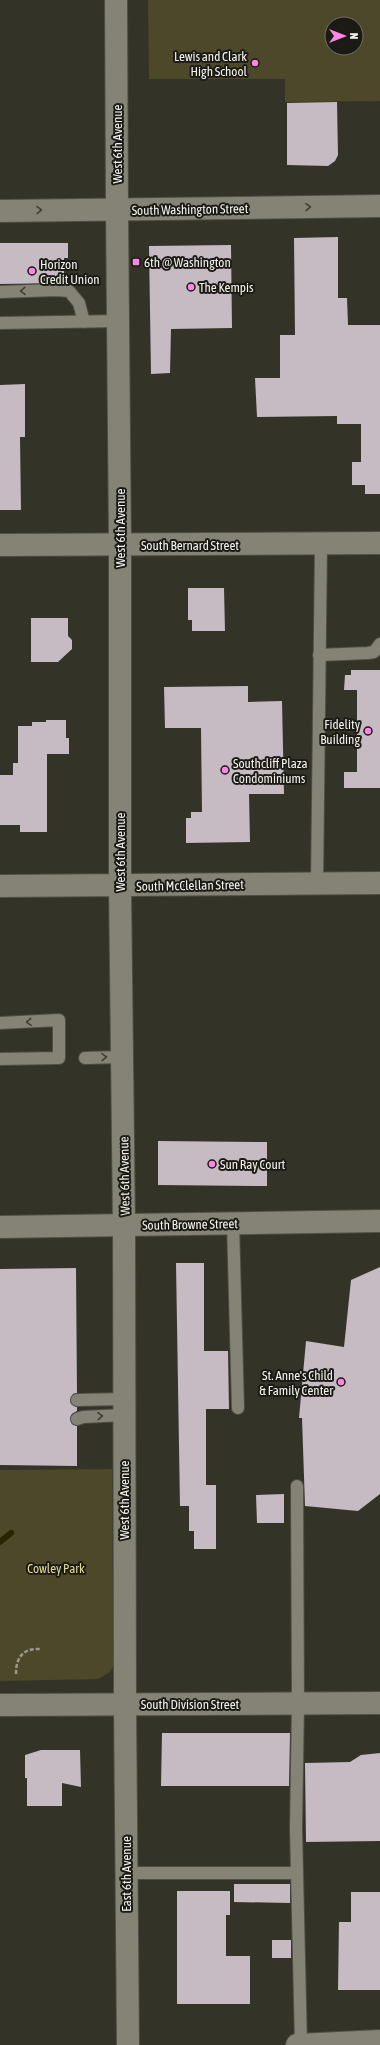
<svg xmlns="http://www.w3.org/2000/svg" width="380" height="2045" font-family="'Asap Condensed',sans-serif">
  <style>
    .green { fill: #4d4829; fill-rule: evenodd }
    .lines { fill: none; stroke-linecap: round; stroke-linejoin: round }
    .stream { stroke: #292300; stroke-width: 6 }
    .building { fill: #c6bac3 }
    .service-casing { stroke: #504e45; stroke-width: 14 }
    .minor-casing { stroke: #504e45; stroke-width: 24 }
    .tertiary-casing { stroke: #504e45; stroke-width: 24 }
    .secondary-casing { stroke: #504e45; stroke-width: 24 }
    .path { stroke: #9b9a91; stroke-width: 2.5; stroke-dasharray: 4 2; stroke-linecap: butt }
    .service { stroke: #858376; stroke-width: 12 }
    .minor { stroke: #858376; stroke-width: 22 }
    .tertiary { stroke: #858376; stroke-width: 22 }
    .secondary { stroke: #858376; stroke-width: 22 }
    .oneway { stroke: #403f37 }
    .poi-dot { fill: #fc86e3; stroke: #1b1a15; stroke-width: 1.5 }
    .labels { text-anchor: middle; stroke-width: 4; stroke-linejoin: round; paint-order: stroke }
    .poi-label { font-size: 13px; fill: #f3f2eb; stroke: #1b1a15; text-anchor: start }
    .street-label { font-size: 13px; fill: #f3f2eb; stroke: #1b1a15 }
    .park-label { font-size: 13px; fill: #e3da98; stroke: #1b1a15 }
  </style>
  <rect width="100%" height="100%" fill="#343328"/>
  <!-- green -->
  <path class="green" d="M148,0H380V101L285,102V79H149ZM332,24H356V48H332Z
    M112,1469L113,1666L110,1672L98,1679L0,1681V1470Z"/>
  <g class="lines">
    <!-- stream -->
    <path class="stream" d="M0,1542L11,1533"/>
  </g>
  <!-- building -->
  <path class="building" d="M337,102L338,155L335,161L328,166L287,165V103Z
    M338,237V298H347L348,325H380V494H365V485H352V462H361V424H337V416L257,417L255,378H280V335H295L294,238Z
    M0,243H68V258H64V283L0,284Z
    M231,245L232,328L171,329L170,373L151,374L149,246Z
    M25,384V437H20L21,510H0V385Z
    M188,588H224L225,631H192V620H188Z
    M31,618H68V636L72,640V649L58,662H31Z
    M351,670H380V788H344V772H357V690H344L345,675H351Z
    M248,686V702L282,701L284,794H249L250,842L186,843V818H191V812H202L201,728H165L164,687Z
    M46,720H66V738H69V754H47V832H20V825H0V775H13V763H18V726H32V722H46Z
    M158,1141L267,1142V1186L158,1185Z
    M176,1263H204V1351H228L229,1409H206V1485H216V1549H194V1531H189V1506H180Z
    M380,1267V1494L358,1511L305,1506L302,1418H299L306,1341L344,1347L351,1280Z
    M76,1268L77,1393L73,1394L70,1400L71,1404L77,1407V1411L72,1414L70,1418L72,1424L77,1426V1466L0,1465V1269Z
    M284,1494V1523H257L256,1495Z
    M162,1733H290L289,1786H161Z
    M41,1750H80L81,1787L62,1783V1806H27V1778H25V1755Z
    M380,1753V1841L306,1842L305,1763L350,1762L361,1755Z
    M234,1884H290V1903L234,1902Z
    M177,1891H230V1915H226V1956H250V2004H177Z
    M351,1892H380V1990H338L339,1922H351Z
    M272,1940H291V1958H272Z"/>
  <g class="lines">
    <defs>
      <path id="service" d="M0,292L56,290L69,291L79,303L84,322
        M0,323L118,321
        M319,655L368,653L374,652L380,644
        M317,884L321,544
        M0,1023L59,1020V1058L0,1059
        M85,1058L122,1057
        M233,1223L238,1408
        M77,1400L124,1399
        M77,1419L83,1417L124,1415
        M297,1486L298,1703L296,1829L301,2045
        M126,1873H297"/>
      <path id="minor" d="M117,209L120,545V886L124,1225L125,1704L128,2045
        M0,545L380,543
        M0,886L380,883
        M297,2045L380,2041"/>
      <path id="tertiary" d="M116,0L117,209
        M0,1227L380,1221
        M0,1705L380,1703"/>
      <path id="secondary" d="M0,211L380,206"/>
    </defs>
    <!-- service casing -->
    <use href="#service" class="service-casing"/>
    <!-- minor casing -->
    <use href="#minor" class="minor-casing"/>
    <!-- tertiary casing -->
    <use href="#tertiary" class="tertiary-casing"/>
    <!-- secondary casing -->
    <use href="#secondary" class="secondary-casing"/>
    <!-- path -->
    <path class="path" d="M16,1674C16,1656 24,1648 41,1649"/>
    <!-- service -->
    <use href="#service" class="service"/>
    <!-- minor -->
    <use href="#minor" class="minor"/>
    <!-- tertiary -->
    <use href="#tertiary" class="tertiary"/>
    <!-- secondary -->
    <use href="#secondary" class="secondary"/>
  </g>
  <!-- one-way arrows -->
  <defs><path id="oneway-chevron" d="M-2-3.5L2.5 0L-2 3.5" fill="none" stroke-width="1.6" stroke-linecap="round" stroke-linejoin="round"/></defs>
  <g class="oneway">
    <use href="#oneway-chevron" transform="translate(308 207) rotate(-1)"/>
    <use href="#oneway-chevron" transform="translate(39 210) rotate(-1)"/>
    <use href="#oneway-chevron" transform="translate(23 291) rotate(178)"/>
    <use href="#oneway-chevron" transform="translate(29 1022) rotate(177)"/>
    <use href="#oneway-chevron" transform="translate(104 1057) rotate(-2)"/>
    <use href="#oneway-chevron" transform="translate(100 1416) rotate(-3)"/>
  </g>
  <!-- markers -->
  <g class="poi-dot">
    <circle cx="255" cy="63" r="4"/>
    <rect x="132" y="258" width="8" height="8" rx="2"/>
    <circle cx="32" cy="271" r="4"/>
    <circle cx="191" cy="287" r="4"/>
    <circle cx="368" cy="731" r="4"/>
    <circle cx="225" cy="770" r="4"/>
    <circle cx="212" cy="1164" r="4"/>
    <circle cx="341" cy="1382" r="4"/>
  </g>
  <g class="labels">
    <!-- poi labels -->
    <g class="poi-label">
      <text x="247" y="61" text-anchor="end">Lewis and Clark<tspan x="247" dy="15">High School</tspan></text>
      <text x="144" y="267">6th @ Washington</text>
      <text x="40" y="269">Horizon<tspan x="40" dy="15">Credit Union</tspan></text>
      <text x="199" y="292">The Kempis</text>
      <text x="360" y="729" text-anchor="end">Fidelity<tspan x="360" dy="15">Building</tspan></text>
      <text x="233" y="768">Southcliff Plaza<tspan x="233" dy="15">Condominiums</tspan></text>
      <text x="220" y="1169">Sun Ray Court</text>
      <text x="333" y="1380" text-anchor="end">St. Anne's Child<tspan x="333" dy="15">&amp; Family Center</tspan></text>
    </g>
    <!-- street labels -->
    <g class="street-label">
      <text transform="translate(117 144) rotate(-90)" y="5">West 6th Avenue</text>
      <text transform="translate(190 209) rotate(-1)" y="5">South Washington Street</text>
      <text transform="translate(120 528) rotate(-90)" y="5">West 6th Avenue</text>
      <text x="190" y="550">South Bernard Street</text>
      <text transform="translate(120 852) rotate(-90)" y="5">West 6th Avenue</text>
      <text transform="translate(190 885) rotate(-1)" y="5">South McClellan Street</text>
      <text transform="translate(124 1176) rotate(-91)" y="5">West 6th Avenue</text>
      <text transform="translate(190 1224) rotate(-1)" y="5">South Browne Street</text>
      <text transform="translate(124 1500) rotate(-90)" y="5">West 6th Avenue</text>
      <text x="190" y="1709">South Division Street</text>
      <text transform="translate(126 1874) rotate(-90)" y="5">East 6th Avenue</text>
    </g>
    <!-- park labels -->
    <g class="park-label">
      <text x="56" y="1573">Cowley Park</text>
    </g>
  </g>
  <!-- north arrow -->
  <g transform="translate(344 36) rotate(90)"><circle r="19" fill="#1b1a15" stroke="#71706b"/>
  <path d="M0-3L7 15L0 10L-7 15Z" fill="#fc86e3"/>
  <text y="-6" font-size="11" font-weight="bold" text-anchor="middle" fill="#f3f2eb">N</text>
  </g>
</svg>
